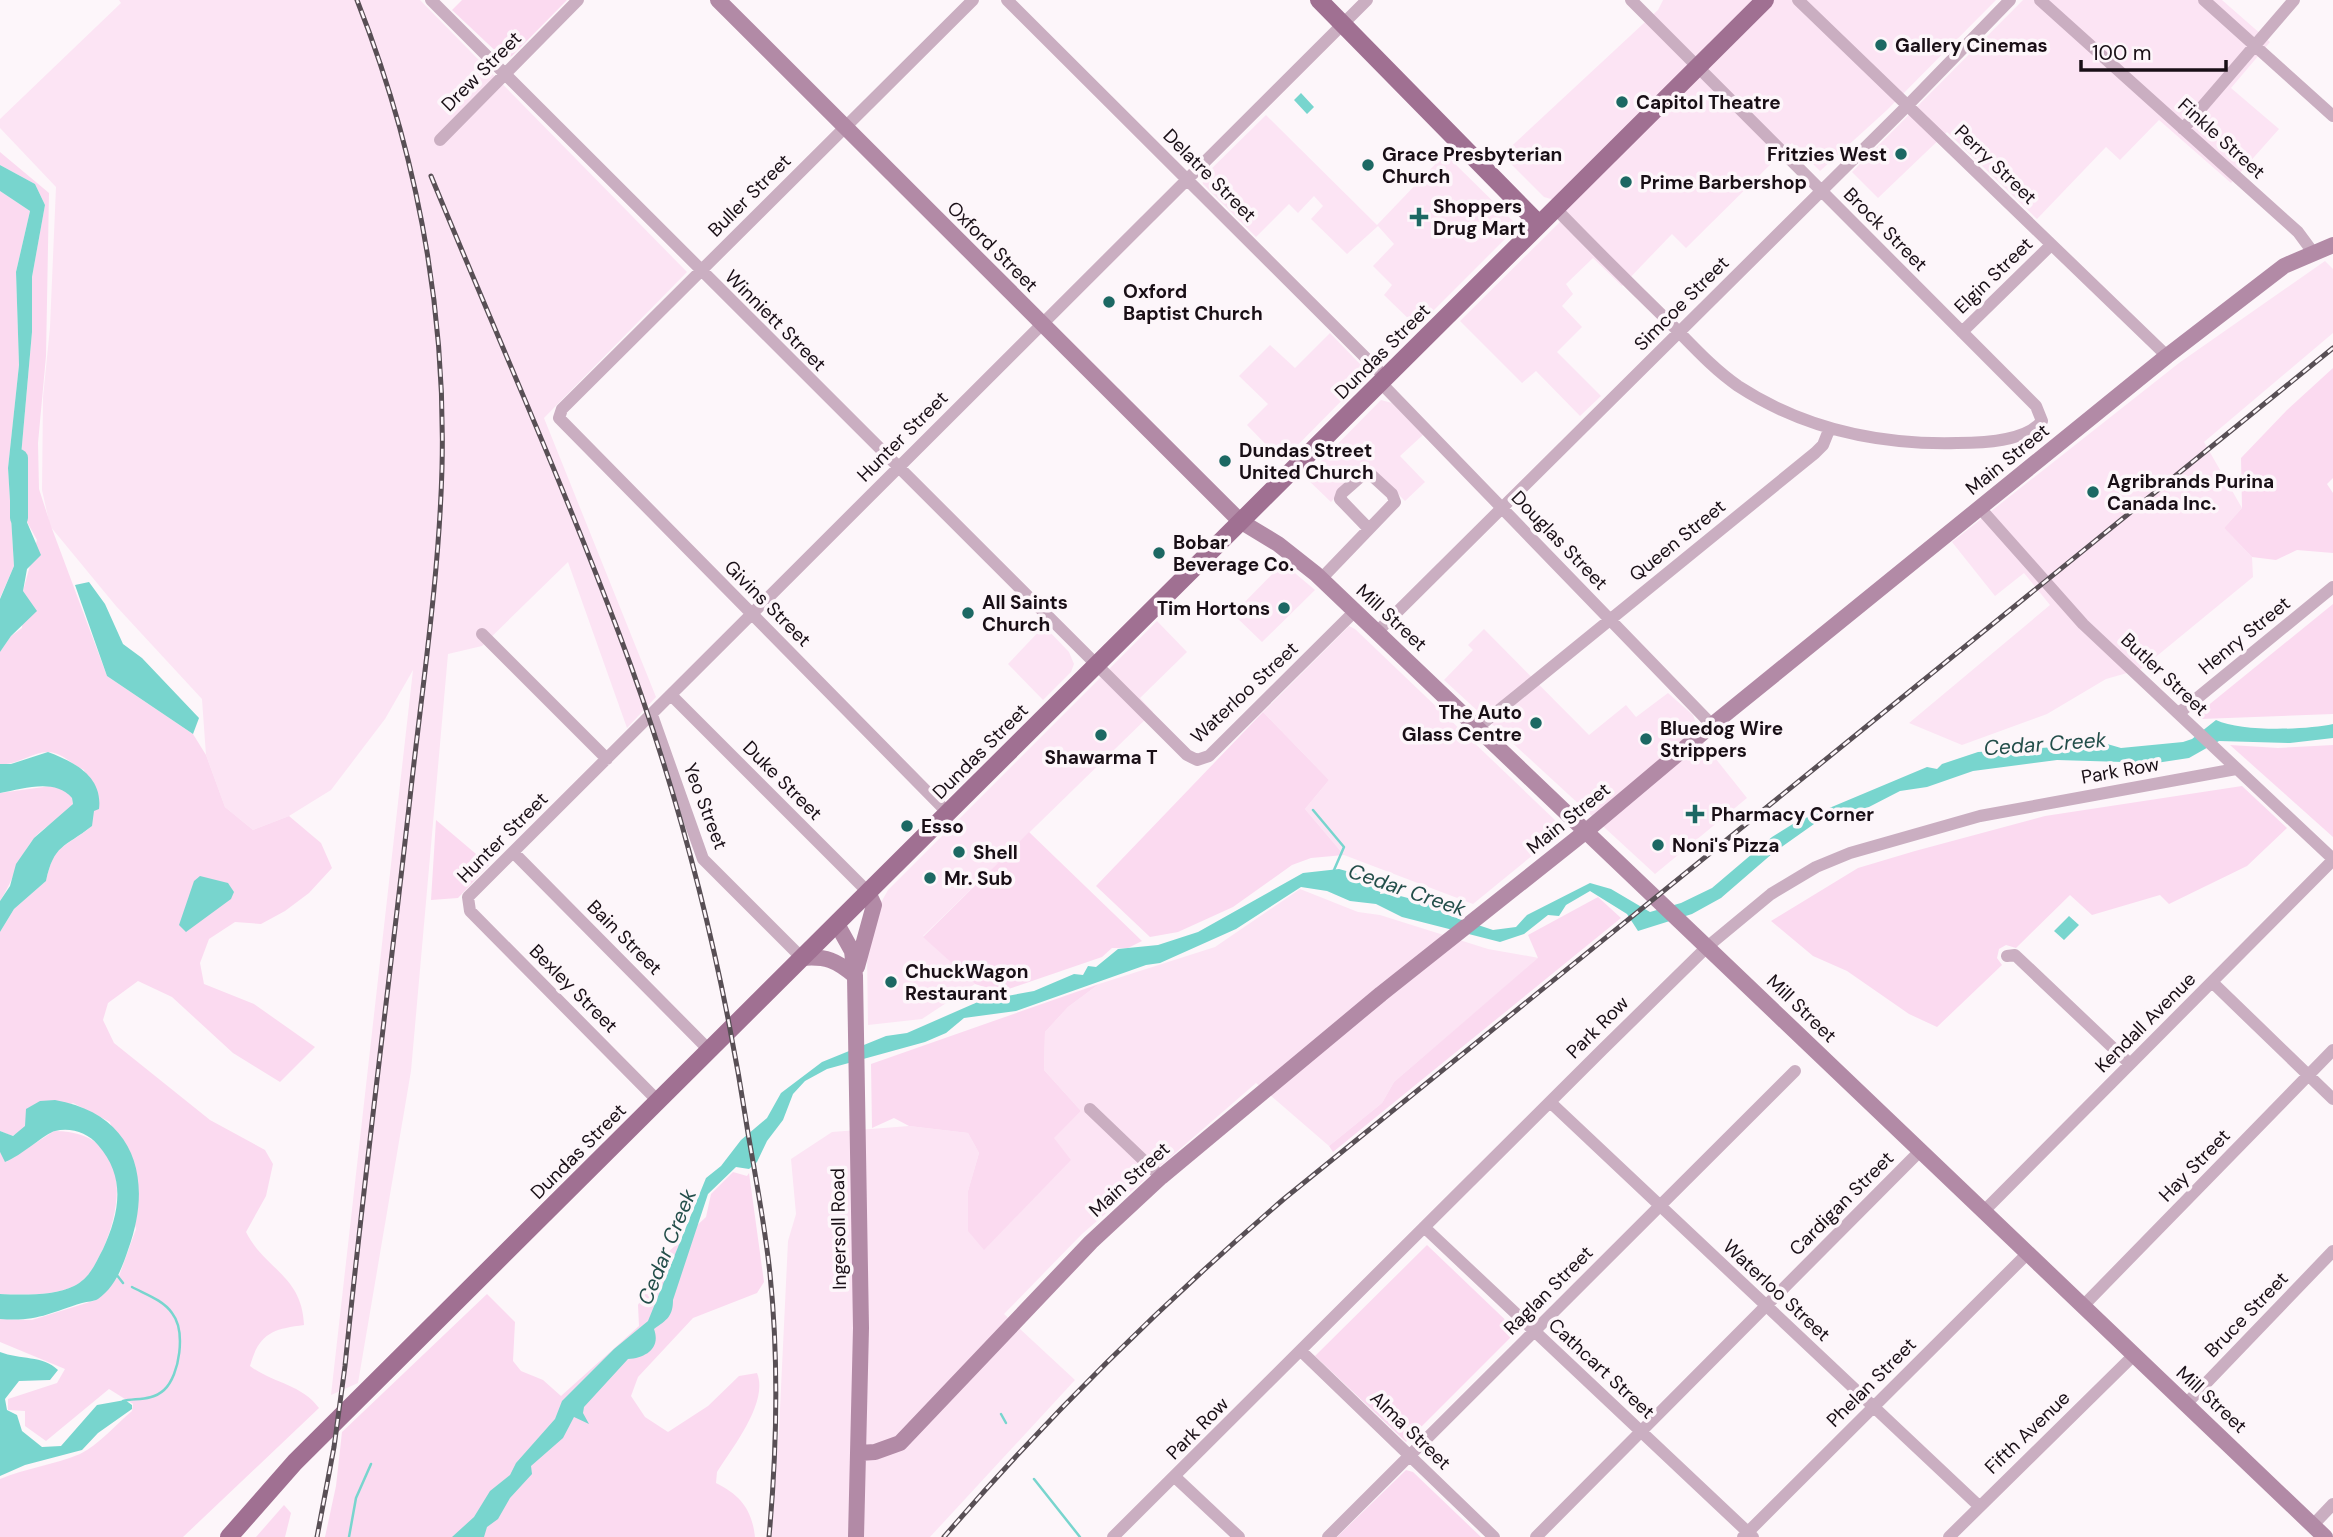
<svg xmlns="http://www.w3.org/2000/svg" width="2333" height="1537" font-family="'DM Sans',sans-serif">
  <style>
    .built { fill: #fce4f4 }
    .green { fill: #fbdaf0 }
    .water { fill: #78d5ce }
    .lines { fill: none; stroke-linecap: round; stroke-linejoin: round }
    .stream { stroke: #78d5ce; stroke-width: 2.5 }
    .river { stroke: #78d5ce; stroke-width: 18 }
    .minor { stroke: #caaec1; stroke-width: 12 }
    .secondary { stroke: #b28aa6; stroke-width: 16 }
    .primary { stroke: #a07092; stroke-width: 18 }
    .rail-casing { stroke: #584f55; stroke-width: 5 }
    .rail { stroke: #fdf6fa; stroke-width: 2.5; stroke-dasharray: 8; stroke-linecap: butt }
    .poi-dot { fill: #1c6863; stroke: #fdf6fa; stroke-width: 2.5 }
    .labels { text-anchor: middle; stroke-width: 7; stroke-linejoin: round; paint-order: stroke }
    .poi-label { font-size: 19px; font-weight: bold; fill: #190f16; stroke: #fdf6fa; text-anchor: start }
    .street-label { font-size: 19px; fill: #190f16; stroke: #fdf6fa }
    .water-label { font-size: 21px; font-style: italic; fill: #234e4a; stroke: #fdf6fa }
  </style>
  <rect width="100%" height="100%" fill="#fdf6fa"/>
  <!-- built -->
  <path class="built" d="M119,0H420L687,272L544,418L656,697L627,728L568,562L482,646L448,654L411,1071L358,1383L331,1395L413,670L385,719L331,790L289,816L253,830L225,807L206,755L202,699L116,606L50,526L42,490L43,397L50,327L56,187L0,128V119L121,3Z
    M1663,0H1996L1887,110L1820,171L1792,143L1686,248L1672,234L1622,286L1593,258L1566,284L1573,294L1562,306L1582,327L1557,352L1601,396L1580,416L1536,371L1522,383L1460,321L1567,215L1551,199L1544,197L1502,155L1658,10Z
    M2023,0H2222L2270,42L2231,88L2279,129L2231,183L2159,120L2120,160L2106,147L2037,219L1947,132L1878,198L1852,172Z
    M1266,115L1377,225L1445,154L1514,222L1515,229L1417,327L1384,295L1392,285L1373,266L1394,244L1378,226L1347,254L1311,219L1323,206L1314,196L1298,213L1289,204L1256,237L1203,184L1202,178Z
    M2325,261L2333,269V333L2204,442L2242,508L2224,528L2252,557L2253,577L2141,669L2106,679L2047,714L1962,745L1909,723L2050,605L2024,573L1995,596L1952,542L2179,363Z
    M1330,333L1361,365L1365,377L1282,461L1247,425L1268,404L1239,376L1270,345L1295,368Z
    M1381,400L1392,403L1424,434L1400,456L1425,482L1405,501L1368,464L1331,502L1305,477Z
    M1283,563L1315,590L1262,642L1233,614Z
    M1157,621L1187,652L1140,698L1153,712L923,936L975,984L922,1019L868,1025L867,952L879,906L888,890Z
    M1044,626L1069,652L1074,664L1071,672L1043,700L1008,664Z
    M1349,626L1355,629L1556,821L1555,837L1473,904L1344,855L1305,809L1329,780L1263,712Z
    M1484,629L1589,735L1626,705L1636,717L1668,693L1693,715L1704,744L1747,798L1655,874L1444,680L1473,650L1468,645Z
    M1300,889L1358,912L1380,915L1488,949L1539,958L1394,1082L1382,1103L1329,1146L1256,1083L1082,1234L1004,1314L1075,1380L930,1537H770L779,1430L788,1241L796,1214L791,1159L832,1132L909,1126L968,1133L979,1153L968,1191L1053,1138L1081,1111L1044,1070L1045,1032L1068,1007L1099,984L1215,947Z"/>
  <!-- green -->
  <path class="green" d="M462,0H567L512,56L504,59L452,10Z
    M0,152L49,193L46,356L38,443L39,489L51,526L107,676L193,734L206,755L225,807L253,830L289,816L321,843L332,868L309,893L285,911L261,924L235,922L209,939L200,963L204,984L254,1004L315,1047L280,1082L233,1053L172,997L138,981L108,1003L103,1020L114,1043L210,1120L265,1150L273,1164L266,1196L246,1232C265,1270 302,1275 304,1325C273,1329 259,1333 250,1366C272,1383 301,1384 319,1408L183,1537H0V1479C26,1468 54,1465 80,1454C99,1445 116,1424 132,1411L133,1404L109,1389L46,1441L25,1426V1411L8,1410V1399L57,1383L65,1369L0,1342V1319L32,1320L96,1300L119,1276L136,1229L110,1122L73,1103L12,1136L0,1131V932L14,909L46,881C54,843 64,849 92,826L84,770C72,765 63,753 49,752C33,751 17,766 0,764V652L11,636L22,628L23,591L37,540L26,520L18,490L32,332V277L45,205L35,184L0,165Z
    M0,191L30,211L16,272L19,365L8,468L14,566L0,598Z
    M2333,368V478L2327,484L2333,493V553L2297,550L2276,560L2252,557L2224,528L2242,508L2241,458L2287,410Z
    M2333,604V714L2201,719L2200,712Z
    M1263,712L1329,780L1305,809L1344,855L1311,858L1292,865L1233,907L1178,932L1150,937L1096,886Z
    M2230,745L2278,748L2333,745V837Z
    M51,786L63,788L72,798L73,804C64,819 46,824 35,837C18,857 14,880 0,901V793Z
    M2242,786L2287,828L2247,866L2169,904L2160,895L2092,915L2070,895L2016,948L2006,945L1999,949L1997,958L2002,965L1937,1027L1909,1014L1847,971L1813,956L1771,921L1858,868L1915,851L2045,816Z
    M436,820L489,865L458,898L431,900Z
    M1029,832L1142,941L1128,948H1112L1102,957L1000,992L975,984L923,937Z
    M1598,897L1621,918L1333,1152L1329,1146L1382,1103L1394,1082L1538,958L1528,935Z
    M1099,984L1068,1007L1045,1032L1044,1070L1081,1111L1054,1138L1071,1160L984,1250L968,1231V1191L979,1153L968,1133L909,1126L894,1118L872,1128L871,1064Z
    M54,1131C127,1131 126,1197 103,1249C95,1264 91,1278 74,1286C55,1296 21,1295 0,1294V1152L6,1162Z
    M733,1172L747,1176L749,1173L764,1282L757,1293L693,1318L638,1377L631,1396L645,1417L668,1432L708,1406L739,1376L757,1373C769,1402 732,1448 717,1472L716,1483C740,1495 752,1509 755,1537H325L336,1486L342,1432L487,1294L515,1322L513,1361L521,1371L543,1380L561,1396L639,1326L638,1305L664,1256L706,1217L711,1194Z
    M1427,1245L1517,1331L1406,1442L1315,1356Z
    M1406,1470L1413,1472L1481,1537H1337Z
    M284,1505L291,1513L285,1537H256Z"/>
  <!-- water -->
  <path class="water" d="M1301,93L1314,107L1307,114L1294,100Z
    M0,165L35,184L45,205L32,277V332L18,490L26,520L41,555L27,569L23,591L37,611L11,636L0,652V599L14,566L8,468L19,365L16,272L30,211L0,191Z
    M89,582L105,604L123,644L142,658L199,718L193,734L107,676L75,585Z
    M2216,720C2241,732 2305,730 2333,724V738L2290,743L2219,741L2189,758L2156,763L2057,760L1973,771L1927,787L1900,791L1867,808L1847,810L1814,824L1773,853L1721,898L1692,914L1638,931L1627,914L1590,891L1566,905L1559,916L1548,915L1524,934L1500,942L1402,917L1376,904L1350,901L1327,891L1301,887L1236,929L1160,963L1146,965L1016,1011L964,1018L946,1033L925,1042L827,1069L805,1081L793,1094L783,1120L767,1141L757,1162L749,1169L736,1167L708,1194L673,1300C673,1316 667,1320 654,1329C661,1348 646,1358 628,1359L584,1407L583,1413L589,1424L574,1417L563,1438L531,1466L532,1474L510,1498L498,1519L487,1527L484,1537H452L474,1517L490,1491L510,1475L516,1463L555,1419L562,1401L614,1349L648,1321L706,1178L721,1166L741,1140L767,1118L781,1093L822,1062L886,1036L907,1033L980,1001L1034,991L1074,974L1083,975L1088,966L1096,967L1118,949L1158,945L1198,932L1303,873L1339,869L1379,880L1382,884L1380,894L1389,893L1423,902L1428,895L1443,899L1440,904L1445,914L1493,930L1516,927L1527,915L1590,883L1611,889L1650,912L1681,903L1712,888L1772,837L1796,822L1927,767L1937,769L1942,764L1978,752L2057,747L2097,741L2121,748L2183,742L2192,739Z
    M48,752C74,762 103,776 99,809L94,811L92,826C64,848 54,844 46,881L14,909L0,932V901L10,886L16,864L34,838L73,804L72,798C54,778 24,789 0,793V764H11Z
    M200,876L228,883L234,892L231,899L186,932L179,925L194,881Z
    M2069,916L2079,925L2064,940L2054,931Z
    M55,1100C135,1114 154,1179 128,1250C122,1268 115,1287 98,1299C93,1302 88,1301 82,1303C49,1313 37,1322 0,1319V1294C21,1295 55,1296 74,1286C90,1278 95,1264 103,1249C120,1212 126,1177 98,1145C88,1133 71,1127 55,1131C46,1133 21,1156 5,1162L0,1152V1131L13,1136L25,1126L26,1109L40,1101Z
    M0,1352C20,1360 43,1355 58,1370L50,1380L19,1381L5,1399L7,1410L17,1415L22,1431L42,1447L61,1446L97,1405L125,1400L132,1405V1409L98,1433L82,1450L25,1465L0,1476Z"/>
  <g class="lines">
    <!-- stream -->
    <path class="stream" d="M1313,810L1344,847L1334,870
      M116,1274L123,1283
      M123,1401C136,1398 152,1401 164,1390C180,1375 186,1331 172,1313C163,1300 145,1294 132,1287
      M1001,1414L1006,1423
      M1034,1479L1080,1537
      M349,1537L356,1498L371,1464"/>
    <!-- river -->
    <path class="river" d="M19,458V518"/>
    <!-- minor -->
    <path class="minor" d="M431,0L1187,755L1197,760L1209,756L1355,611
      M1007,0L1385,377
      M1798,0L2167,356
      M2040,0L2298,232L2312,251
      M2204,0L2333,116
      M2183,129L2294,0
      M440,140L578,0
      M1555,208C1592,246 1630,284 1668,321C1691,344 1712,368 1738,386C1804,429 1879,445 1957,443C1981,443 2026,442 2042,421L2036,406L1631,0
      M1962,332L2051,245
      M1380,382L1712,725
      M1980,508L2083,624L2333,859
      M1321,579L1395,502L1392,494L1367,471L1342,493L1340,499L1369,529
      M1377,632L1907,106L2010,0
      M482,634L607,759
      M671,695L868,892
      M2179,713L2333,587
      M652,715L703,859L802,958
      M1477,728L1815,453L1823,445L1829,430
      M948,813L559,418L562,409L973,0
      M513,852L709,1050
      M2007,956L2015,955L2130,1064
      M2212,982L2333,1099
      M658,1101L470,911L468,897L1367,0
      M1550,1102L1979,1506
      M1090,1109L1161,1177
      M1984,1211L2333,860
      M1424,1227L1753,1537
      M2083,1306L2333,1050
      M1301,1351L1494,1537
      M2186,1404L2333,1251
      M1175,1477L1239,1537
      M2313,1525L2333,1504
      M1113,1537L1603,1049L1707,947L1771,894L1816,867L1850,853L1980,816L2236,769
      M1328,1537L1795,1071
      M1536,1537L1921,1150
      M1743,1537L2027,1254
      M1949,1537L2134,1355"/>
    <!-- secondary -->
    <path class="secondary" d="M718,0L1240,521L1278,544L1316,574L2325,1537
      M837,924L852,951L855,976L861,1328L856,1537
      M802,958C826,956 836,960 855,976
      M857,967L874,905L868,892
      M859,1453L875,1452L900,1443L1091,1242L1161,1177L1381,994L1585,832L1712,725L2167,356L2284,266L2333,245"/>
    <!-- primary -->
    <path class="primary" d="M1319,0L1539,224
      M229,1537L295,1462L1765,0"/>
    <defs>
      <path id="rail" d="M431,176C493,327 560,477 618,631C679,792 722,962 748,1133C756,1180 765,1226 770,1274C779,1362 777,1449 769,1537
        M317,1537L334,1447L345,1366C364,1179 388,993 409,807C421,695 439,581 442,468C446,307 416,150 357,0
        M944,1537C1049,1415 1163,1303 1285,1198L2333,348"/>
    </defs>
    <!-- rail casing -->
    <use href="#rail" class="rail-casing"/>
    <!-- rail -->
    <use href="#rail" class="rail"/>
  </g>
  <!-- markers -->
  <g class="poi-dot">
    <circle cx="1881" cy="45" r="7"/>
    <circle cx="1622" cy="102" r="7"/>
    <circle cx="1901" cy="154" r="7"/>
    <circle cx="1368" cy="165" r="7"/>
    <circle cx="1626" cy="182" r="7"/>
    <path d="M1415.5 206.5h7v7h7v7h-7v7h-7v-7h-7v-7h7z"/>
    <circle cx="1109" cy="302" r="7"/>
    <circle cx="1225" cy="461" r="7"/>
    <circle cx="2093" cy="492" r="7"/>
    <circle cx="1159" cy="553" r="7"/>
    <circle cx="1284" cy="608" r="7"/>
    <circle cx="968" cy="613" r="7"/>
    <circle cx="1536" cy="723" r="7"/>
    <circle cx="1101" cy="735" r="7"/>
    <circle cx="1646" cy="739" r="7"/>
    <path d="M1691.5 803.5h7v7h7v7h-7v7h-7v-7h-7v-7h7z"/>
    <circle cx="907" cy="826" r="7"/>
    <circle cx="1658" cy="845" r="7"/>
    <circle cx="959" cy="852" r="7"/>
    <circle cx="930" cy="878" r="7"/>
    <circle cx="891" cy="982" r="7"/>
  </g>
  <g class="labels">
    <!-- poi labels -->
    <g class="poi-label">
      <text x="1895" y="52">Gallery Cinemas</text>
      <text x="1636" y="109">Capitol Theatre</text>
      <text x="1382" y="161">Grace Presbyterian<tspan x="1382" dy="22">Church</tspan></text>
      <text x="1887" y="161" text-anchor="end">Fritzies West</text>
      <text x="1640" y="189">Prime Barbershop</text>
      <text x="1433" y="213">Shoppers<tspan x="1433" dy="22">Drug Mart</tspan></text>
      <text x="1123" y="298">Oxford<tspan x="1123" dy="22">Baptist Church</tspan></text>
      <text x="1239" y="457">Dundas Street<tspan x="1239" dy="22">United Church</tspan></text>
      <text x="2107" y="488">Agribrands Purina<tspan x="2107" dy="22">Canada Inc.</tspan></text>
      <text x="1173" y="549">Bobar<tspan x="1173" dy="22">Beverage Co.</tspan></text>
      <text x="982" y="609">All Saints<tspan x="982" dy="22">Church</tspan></text>
      <text x="1270" y="615" text-anchor="end">Tim Hortons</text>
      <text x="1522" y="719" text-anchor="end">The Auto<tspan x="1522" dy="22">Glass Centre</tspan></text>
      <text x="1660" y="735">Bluedog Wire<tspan x="1660" dy="22">Strippers</tspan></text>
      <text x="1101" y="764" text-anchor="middle">Shawarma T</text>
      <text x="1711" y="821">Pharmacy Corner</text>
      <text x="921" y="833">Esso</text>
      <text x="1672" y="852">Noni's Pizza</text>
      <text x="973" y="859">Shell</text>
      <text x="944" y="885">Mr. Sub</text>
      <text x="905" y="978">ChuckWagon<tspan x="905" dy="22">Restaurant</tspan></text>
    </g>
    <!-- street labels -->
    <g class="street-label">
      <text transform="translate(481 71) rotate(-45)" y="7">Drew Street</text>
      <text transform="translate(2222 138) rotate(42)" y="7">Finkle Street</text>
      <text transform="translate(1996 164) rotate(44)" y="7">Perry Street</text>
      <text transform="translate(1210 175) rotate(45)" y="7">Delatre Street</text>
      <text transform="translate(749 195) rotate(-45)" y="7">Buller Street</text>
      <text transform="translate(1886 229) rotate(45)" y="7">Brock Street</text>
      <text transform="translate(993 246) rotate(45)" y="7">Oxford Street</text>
      <text transform="translate(1993 275) rotate(-44)" y="7">Elgin Street</text>
      <text transform="translate(1681 303) rotate(-45)" y="7">Simcoe Street</text>
      <text transform="translate(776 320) rotate(45)" y="7">Winniett Street</text>
      <text transform="translate(1382 351) rotate(-45)" y="7">Dundas Street</text>
      <text transform="translate(902 436) rotate(-45)" y="7">Hunter Street</text>
      <text transform="translate(2007 459) rotate(-39)" y="7">Main Street</text>
      <text transform="translate(1560 540) rotate(46)" y="7">Douglas Street</text>
      <text transform="translate(1677 540) rotate(-39)" y="7">Queen Street</text>
      <text transform="translate(768 603) rotate(45)" y="7">Givins Street</text>
      <text transform="translate(1392 617) rotate(43)" y="7">Mill Street</text>
      <text transform="translate(2244 635) rotate(-39)" y="7">Henry Street</text>
      <text transform="translate(2165 674) rotate(43)" y="7">Butler Street</text>
      <text transform="translate(1244 692) rotate(-43)" y="7">Waterloo Street</text>
      <text transform="translate(980 751) rotate(-45)" y="7">Dundas Street</text>
      <text transform="translate(2120 770) rotate(-10)" y="7">Park Row</text>
      <text transform="translate(783 780) rotate(45)" y="7">Duke Street</text>
      <text transform="translate(706 806) rotate(69)" y="7">Yeo Street</text>
      <text transform="translate(1568 818) rotate(-39)" y="7">Main Street</text>
      <text transform="translate(502 837) rotate(-45)" y="7">Hunter Street</text>
      <text transform="translate(625 937) rotate(45)" y="7">Bain Street</text>
      <text transform="translate(574 988) rotate(45)" y="7">Bexley Street</text>
      <text transform="translate(1802 1008) rotate(44)" y="7">Mill Street</text>
      <text transform="translate(2145 1022) rotate(-45)" y="7">Kendall Avenue</text>
      <text transform="translate(1597 1027) rotate(-45)" y="7">Park Row</text>
      <text transform="translate(578 1151) rotate(-45)" y="7">Dundas Street</text>
      <text transform="translate(2194 1165) rotate(-46)" y="7">Hay Street</text>
      <text transform="translate(1129 1179) rotate(-42)" y="7">Main Street</text>
      <text transform="translate(1841 1203) rotate(-45)" y="7">Cardigan Street</text>
      <text transform="translate(838 1229) rotate(-91)" y="7">Ingersoll Road</text>
      <text transform="translate(1548 1290) rotate(-45)" y="7">Raglan Street</text>
      <text transform="translate(1777 1290) rotate(43)" y="7">Waterloo Street</text>
      <text transform="translate(2246 1314) rotate(-46)" y="7">Bruce Street</text>
      <text transform="translate(1602 1368) rotate(43)" y="7">Cathcart Street</text>
      <text transform="translate(1871 1382) rotate(-45)" y="7">Phelan Street</text>
      <text transform="translate(2212 1399) rotate(43)" y="7">Mill Street</text>
      <text transform="translate(1197 1428) rotate(-45)" y="7">Park Row</text>
      <text transform="translate(1411 1430) rotate(44)" y="7">Alma Street</text>
      <text transform="translate(2027 1432) rotate(-44)" y="7">Fifth Avenue</text>
    </g>
    <!-- water labels -->
    <g class="water-label">
      <text transform="translate(2045 744) rotate(-4)" y="7">Cedar Creek</text>
      <text transform="translate(1407 890) rotate(19)" y="7">Cedar Creek</text>
      <text transform="translate(667 1247) rotate(-68)" y="7">Cedar Creek</text>
    </g>
  </g>
  <!-- scale -->
  <path d="M2081 60v10h145v-10" fill="none" stroke="#190f16" stroke-width="3.5"/>
  <text x="2092" y="60" font-size="21" fill="#190f16" stroke="#fdf6fa" stroke-width="5" paint-order="stroke">100 m</text>
</svg>
